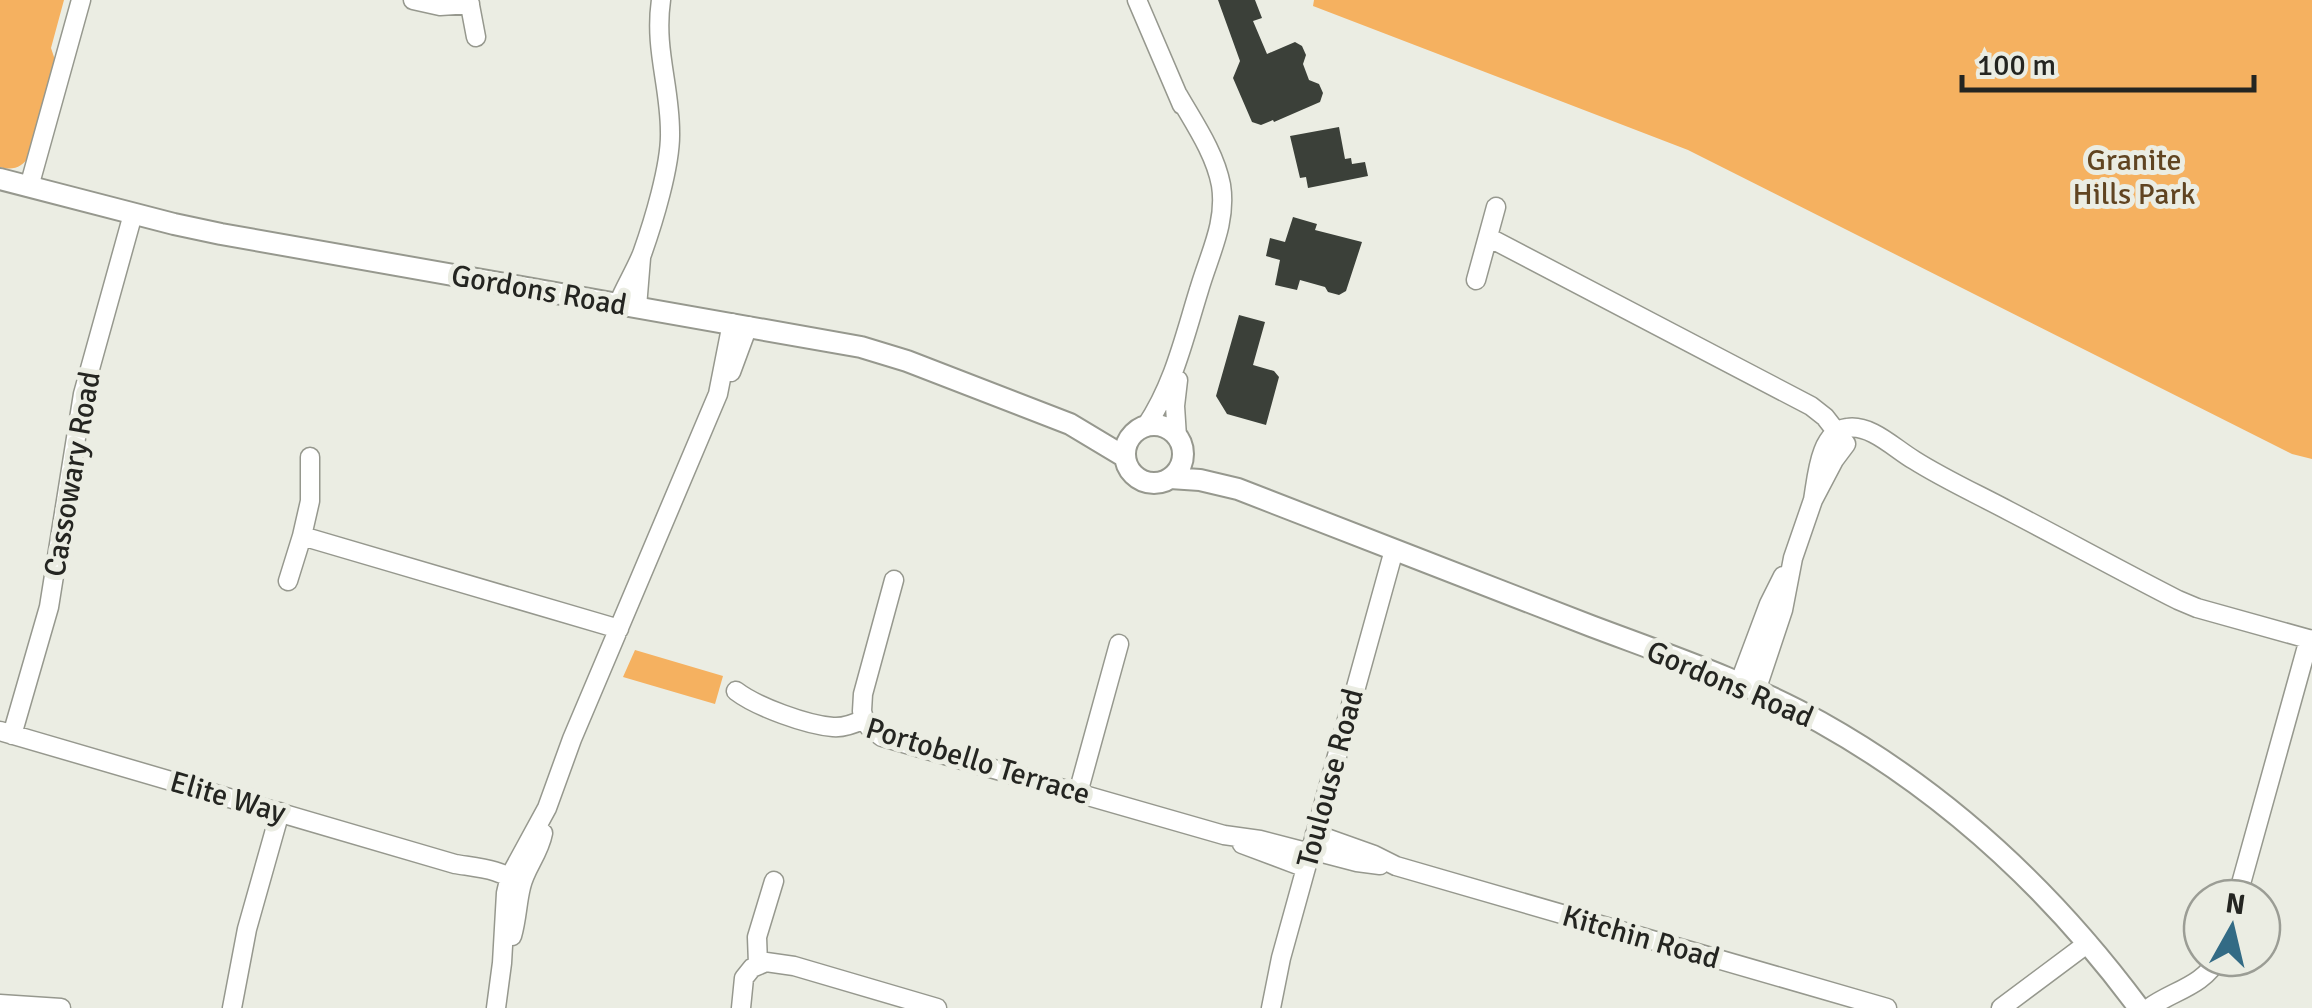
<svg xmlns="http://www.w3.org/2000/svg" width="2312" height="1008" font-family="Signika,sans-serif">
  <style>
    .green { fill: #f5b160 }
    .building { fill: #3b4039 }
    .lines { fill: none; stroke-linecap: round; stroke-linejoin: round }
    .minor-casing { stroke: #96988e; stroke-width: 21 }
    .tertiary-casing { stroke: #96988e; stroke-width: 24 }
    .minor { stroke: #fff; stroke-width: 18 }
    .tertiary { stroke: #fff; stroke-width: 20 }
    .labels { text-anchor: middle; stroke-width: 10; stroke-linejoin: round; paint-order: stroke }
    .park-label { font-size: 30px; fill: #604421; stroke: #ebede3 }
    .street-label { font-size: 30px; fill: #242521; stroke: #ebede3 }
  </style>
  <rect width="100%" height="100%" fill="#ebede3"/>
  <!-- green -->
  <path class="green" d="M0,0H64L51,48L55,60L29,156C23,167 13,171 0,167Z
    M1314,0H2312V459L2292,454L1688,150L1313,6Z
    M635,650L723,676L715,704L623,677Z"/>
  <!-- building -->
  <path class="building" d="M1218,0H1255L1262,18L1253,21L1267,54L1295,42L1302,46L1306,55L1303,64L1309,80L1319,84L1323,93L1320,102L1274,122L1273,120L1261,125L1252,122L1233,78L1240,61Z
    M1339,127L1345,159L1351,158L1352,164L1365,162L1368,176L1308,188L1306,177L1300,178L1290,136Z
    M1293,217L1317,224L1315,230L1362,242L1346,291L1339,295L1328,292L1325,287L1300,280L1297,290L1275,285L1280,260L1266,256L1270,238L1285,242Z
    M1239,315L1265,322L1253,365L1274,371L1279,377L1266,425L1227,414L1216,396Z"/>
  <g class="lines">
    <defs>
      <path id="minor" d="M413,0L440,6L470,4
        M469,0L476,37
        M1137,0L1182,105
        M29,187L81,0
        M1488,237L1811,406L1825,417L1846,444
        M1476,280L1496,207
        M618,304C625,287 635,271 642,254C653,223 671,165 670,132C670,85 654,49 661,0
        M637,307L641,258
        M731,372L748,326
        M1146,426C1174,384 1184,338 1199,290C1209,255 1227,223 1221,185C1215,153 1194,123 1178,95
        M1177,437L1175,406L1178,380
        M310,457V501L302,536L619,629
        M1813,500C1817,478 1819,432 1847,428C1871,424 1895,449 1914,460C1944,479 1977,494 2009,511C2065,540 2121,571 2178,600L2197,608L2312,640
        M288,581L302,536
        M1739,684L1769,604L1783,576
        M736,691C757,707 807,725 833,727C844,728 854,724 864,719L869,727L882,737L1224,835L1260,840L1310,853
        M1756,691L1783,610L1793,558L1813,500L1834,460L1846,444
        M864,719L862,711L863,694L894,580
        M0,731L455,864C479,868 502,869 521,885
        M12,735L49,607L83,394L133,214
        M1078,793L1119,644
        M1315,834L1374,855L1396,866L1887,1008
        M1242,844L1306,868
        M1311,850L1357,862L1380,865
        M2237,898L2309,639
        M512,936C517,919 517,903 521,887C525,868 539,854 543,833
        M758,964L757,937L774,881
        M0,1004L61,1008
        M232,1008L247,929L280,812
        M496,1008L502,963L506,893L510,876L547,808L572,739L718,394L732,323
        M741,1008L744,978L752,968L766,962L794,966L937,1008
        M1271,1008L1281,958L1394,550
        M2001,1008L2088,943
        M2149,1008C2172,991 2204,986 2218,958"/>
      <path id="tertiary" d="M0,179L174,224L221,234L861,347L907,361L1070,424L1125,457
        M1125 454a29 29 0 1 1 58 0a29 29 0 1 1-58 0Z
        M1170,478L1200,480L1238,489C1356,535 1473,580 1591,626C1668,655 1748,682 1820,722C1947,793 2053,892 2139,1008"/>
    </defs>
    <!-- minor casing -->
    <use href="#minor" class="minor-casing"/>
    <!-- tertiary casing -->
    <use href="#tertiary" class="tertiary-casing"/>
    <!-- minor -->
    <use href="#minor" class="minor"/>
    <!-- tertiary -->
    <use href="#tertiary" class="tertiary"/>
  </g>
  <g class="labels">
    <!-- park labels -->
    <g class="park-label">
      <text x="2134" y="170">Granite<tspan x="2134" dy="34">Hills Park</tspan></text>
    </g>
    <!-- street labels -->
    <g class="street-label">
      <text transform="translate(539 290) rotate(10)" y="10">Gordons Road</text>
      <text transform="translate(72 474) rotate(-80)" y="10">Cassowary Road</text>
      <text transform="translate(1730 684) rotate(23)" y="10">Gordons Road</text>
      <text transform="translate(978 761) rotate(17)" y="10">Portobello Terrace</text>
      <text transform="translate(1330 778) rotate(-75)" y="10">Toulouse Road</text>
      <text transform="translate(228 797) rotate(16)" y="10">Elite Way</text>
      <text transform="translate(1641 937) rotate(16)" y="10">Kitchin Road</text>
    </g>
  </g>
  <!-- north arrow -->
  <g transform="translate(2232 928) rotate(8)"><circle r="48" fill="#ebede3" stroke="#9b9d95" stroke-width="2.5"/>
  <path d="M0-8L18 38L0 25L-18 38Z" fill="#336b85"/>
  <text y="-15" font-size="28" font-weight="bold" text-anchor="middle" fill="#242521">N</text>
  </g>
  <!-- scale -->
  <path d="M1962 75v15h292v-15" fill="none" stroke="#242521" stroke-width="5"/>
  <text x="1977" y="75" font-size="30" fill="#242521" stroke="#ebede3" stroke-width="8" paint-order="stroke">100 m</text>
</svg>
